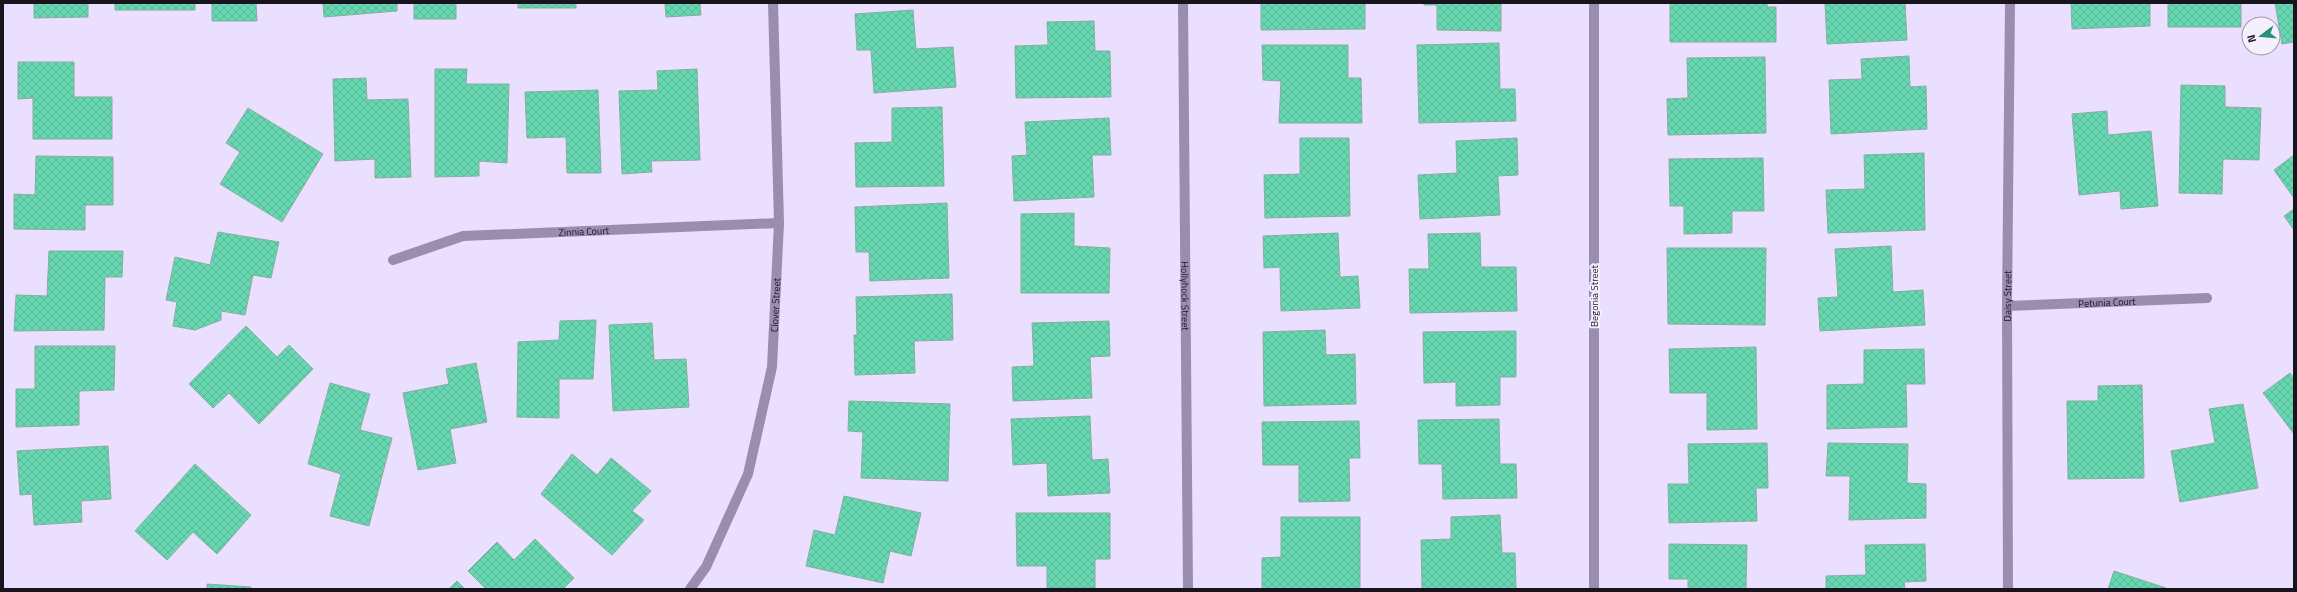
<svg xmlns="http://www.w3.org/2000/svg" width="2297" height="592" font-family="'Titillium Web',sans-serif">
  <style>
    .building { fill: url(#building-cross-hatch); stroke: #89ad9e }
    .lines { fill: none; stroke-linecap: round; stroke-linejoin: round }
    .minor { stroke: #9b8db0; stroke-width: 10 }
    .labels { text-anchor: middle; stroke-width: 4; stroke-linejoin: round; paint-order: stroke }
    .street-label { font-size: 10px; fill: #18141e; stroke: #f5f0fd }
  </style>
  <defs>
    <pattern id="building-cross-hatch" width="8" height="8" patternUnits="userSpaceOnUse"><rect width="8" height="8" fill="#66d7b0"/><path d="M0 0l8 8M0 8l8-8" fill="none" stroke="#58b897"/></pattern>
  </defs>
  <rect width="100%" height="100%" fill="#ebdfff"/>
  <!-- building -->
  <path class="building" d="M34,3H88V17L34,18Z
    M115,3H195V10H115Z
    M212,3H256L257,21H212Z
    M323,3H397V11L324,17Z
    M414,3H456V19H414Z
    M518,3H576V8H518Z
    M665,3H700L701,15L666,17Z
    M1261,3H1365V29L1261,30Z
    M1424,3H1501V31L1437,30V5H1424Z
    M1670,3H1767V7H1776V42H1670Z
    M1825,3H1905L1907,40L1827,44Z
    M2071,3H2150V26L2072,29Z
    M2168,3H2241V27H2168Z
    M2275,3H2294V42L2282,44Z
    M913,10L916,49L953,47L956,87L874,93L871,50H857L855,14Z
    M1094,21L1095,51H1110L1111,97L1016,98L1015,46L1048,45L1047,22Z
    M1499,43L1500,89H1515L1516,121L1419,123L1417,45Z
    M1262,45H1348V78H1361L1362,123H1279L1281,81L1263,80Z
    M1909,56L1910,87L1926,86L1927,129L1831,134L1829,80L1862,79L1861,59Z
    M1765,57L1766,133L1668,135L1667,99L1688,98L1687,58Z
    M18,62H74V97H112V139H33V98L18,99Z
    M435,69H467L466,84H509L507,163L479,161V176L435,177Z
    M697,69L700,160L651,161L652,172L622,174L619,91L658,90L657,71Z
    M366,78L367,100L408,99L411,177L375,178V159L335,161L333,79Z
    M2181,85L2225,86V107L2261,108L2259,160L2223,159L2222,194L2179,193Z
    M598,90L601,173H567L566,137L527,138L525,92Z
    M942,107L944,186L856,187L855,143L892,142V108Z
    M248,108L323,154L282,222L220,184L240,152L226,143Z
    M2107,111L2108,135L2151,131L2158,206L2121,209L2120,191L2079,195L2072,114Z
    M1109,118L1111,155H1092L1094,197L1014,201L1012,156L1027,155L1025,122Z
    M1300,138H1349L1350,216L1265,218L1264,175L1300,174Z
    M1517,138L1518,175L1498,176L1500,215L1420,219L1418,175L1457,173L1456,141Z
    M1924,153L1925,230L1828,233L1826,190L1865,189L1864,155Z
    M2294,155V198L2274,170Z
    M36,156L113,157V205H85V230L14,229V194L35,195Z
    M1763,158L1764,211H1732V233L1684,234V206H1670L1669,159Z
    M947,203L949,278L870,281L869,252H856L855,207Z
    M2294,209V230L2284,216Z
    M1074,213V246L1110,248L1109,293H1021V214Z
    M218,232L279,242L271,278L253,275L245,315L221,311V320L195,330L173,326L177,302L166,300L175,257L210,265Z
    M1338,233L1340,277L1358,276L1360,308L1281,311L1280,267L1264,268L1263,236Z
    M1480,233L1481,267H1516L1517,311L1410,313L1409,269H1429L1428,234Z
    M1891,246L1893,292L1923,290L1925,325L1820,331L1818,298L1838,297L1835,249Z
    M1667,248H1766L1765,325L1668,324Z
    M49,251H123L122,277H105L104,330L14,331L16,295L47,296Z
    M952,294L953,340L914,341L915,373L855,375L854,335H857L856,297Z
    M596,320L593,379H559V418L517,417L518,342L559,340L560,321Z
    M1109,321L1110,356L1090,357L1092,398L1013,401L1012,367L1034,366L1032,323Z
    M652,323L654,360L686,359L689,407L613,411L609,325Z
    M246,326L277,357L289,345L313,369L259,424L229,393L213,408L189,384Z
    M1325,330L1326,355L1355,354L1356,404L1264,406L1263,332Z
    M1516,331V377H1500V405L1456,406V382L1424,383L1423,332Z
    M35,346H115L114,390L79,391V425L16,427V389H35Z
    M1756,347L1757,429L1707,430V393H1670L1669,349Z
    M1924,349L1925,384H1906L1907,427L1827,429V385L1864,384V350Z
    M476,363L487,422L450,429L456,463L418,470L403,393L449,384L446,369Z
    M2290,373L2294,378V434L2263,393Z
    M330,383L370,394L360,430L392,438L369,526L330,516L341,474L308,464Z
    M2142,385L2144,478L2068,479L2067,401H2098V386Z
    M849,401L950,404L948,481L861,478L863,432L848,431Z
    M2243,404L2258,488L2180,502L2171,451L2215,443L2209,409Z
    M1090,416L1092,460L1108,459L1110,493L1048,496L1047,463L1013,465L1011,419Z
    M1499,419L1500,464H1516L1517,498L1443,499L1442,464H1419L1418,420Z
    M1359,421L1360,458H1349L1350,501L1299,502V465H1263L1262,422Z
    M1767,443L1768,488H1756L1757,521L1669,523L1668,484H1689L1688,444Z
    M1828,443L1908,444L1907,483L1926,484V518L1849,520L1850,476H1826Z
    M108,446L111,499L81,501L82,522L34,525L32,494L20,495L17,451Z
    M572,454L597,475L611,458L651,491L632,511L644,520L612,555L541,494Z
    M195,464L251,515L217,554L193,532L167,560L135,531Z
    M844,496L921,513L911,556L890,551L883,583L806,566L814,530L835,535Z
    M1016,513H1110V559H1095V588H1047V566H1017Z
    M1500,515L1502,553H1515L1516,589H1422L1421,540L1451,539V517Z
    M1281,517H1360V589H1262V558L1281,557Z
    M535,539L574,578L563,589H486L468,571L497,542L514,560Z
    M1669,544L1747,545L1746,589H1750H1688V579H1669Z
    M1925,544L1926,581L1904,582L1905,589H1826V576L1866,575L1865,545Z
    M2114,571L2166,588L2108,589Z
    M457,581L465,589H449Z
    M207,584L251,587V589H207Z"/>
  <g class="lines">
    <!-- minor -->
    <g class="minor">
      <path id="s1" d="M1183,3L1188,589"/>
      <path d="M1594,3V589"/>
      <path id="s2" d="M393,260L463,236L779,223"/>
      <path id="s3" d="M2007,306L2207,298"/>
      <path id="s4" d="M690,589L706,567L748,474L772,367L779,223L773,3"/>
      <path id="s5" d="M2008,589L2007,306L2010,3"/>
    </g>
  </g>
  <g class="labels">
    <!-- street labels -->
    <g class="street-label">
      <text dy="4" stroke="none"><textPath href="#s2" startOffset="195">Zinnia Court</textPath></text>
      <text dy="4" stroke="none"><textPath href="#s1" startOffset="293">Hollyhock Street</textPath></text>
      <text transform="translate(1594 296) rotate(-90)" y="4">Begonia Street</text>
      <text dy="4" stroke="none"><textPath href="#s5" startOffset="293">Daisy Street</textPath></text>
      <text dy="4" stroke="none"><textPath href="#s3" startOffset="100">Petunia Court</textPath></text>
      <text dy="4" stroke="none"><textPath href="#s4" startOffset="301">Clover Street</textPath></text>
    </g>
  </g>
  <!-- border -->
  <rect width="2297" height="592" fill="none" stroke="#18141e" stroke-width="8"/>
  <!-- north arrow -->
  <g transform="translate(2261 36) rotate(254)"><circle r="19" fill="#f5f0fd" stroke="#9d98a4"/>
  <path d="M0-3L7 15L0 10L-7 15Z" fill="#289372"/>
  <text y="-6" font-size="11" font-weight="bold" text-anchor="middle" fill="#18141e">N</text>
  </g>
</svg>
